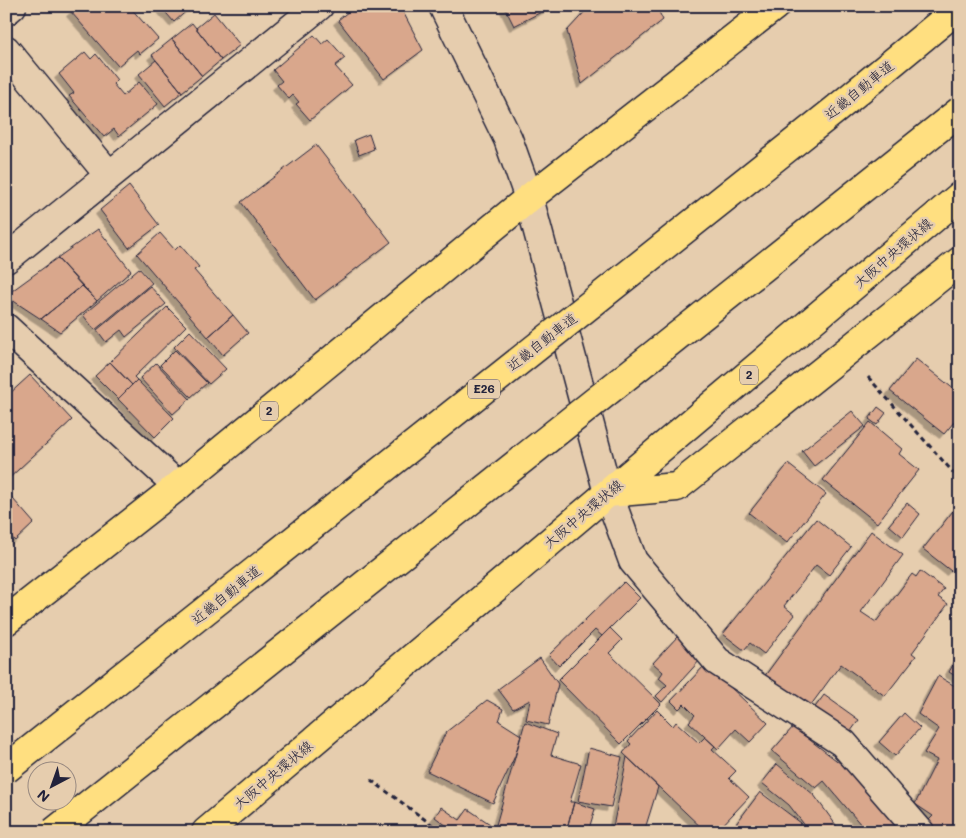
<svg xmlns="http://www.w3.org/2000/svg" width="966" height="838" font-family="Mali,'Klee One',sans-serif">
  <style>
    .building { fill: #d9a78c; stroke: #22223b; filter: url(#shadow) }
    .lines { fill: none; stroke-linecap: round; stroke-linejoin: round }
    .minor-casing { stroke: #22223b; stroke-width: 31 }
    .tertiary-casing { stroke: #22223b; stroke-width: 31 }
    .primary-casing { stroke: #22223b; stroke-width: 31 }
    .path { stroke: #22223b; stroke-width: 3; stroke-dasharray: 5 4; stroke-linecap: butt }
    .minor { stroke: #e6cdae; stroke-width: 28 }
    .tertiary { stroke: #e6cdae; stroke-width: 28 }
    .primary { stroke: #ffdf80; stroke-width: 28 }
    .motorway-bridge-casing { stroke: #22223b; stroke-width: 31; stroke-linecap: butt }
    .motorway-bridge { stroke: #ffdf80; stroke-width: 28 }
    .labels { text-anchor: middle; stroke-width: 5; stroke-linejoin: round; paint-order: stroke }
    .shield { fill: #e6cdae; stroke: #5d555e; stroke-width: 1 }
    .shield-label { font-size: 12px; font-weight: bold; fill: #22223b }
    .street-label { font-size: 14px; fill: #22223b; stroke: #e6cdae }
  </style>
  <defs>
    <filter id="shadow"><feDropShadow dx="-4.5" dy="4.5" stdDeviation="0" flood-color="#0004"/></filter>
  </defs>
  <rect width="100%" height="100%" fill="#e6cdae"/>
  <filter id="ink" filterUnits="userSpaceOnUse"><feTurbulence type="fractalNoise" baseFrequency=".02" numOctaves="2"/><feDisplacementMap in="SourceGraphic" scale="10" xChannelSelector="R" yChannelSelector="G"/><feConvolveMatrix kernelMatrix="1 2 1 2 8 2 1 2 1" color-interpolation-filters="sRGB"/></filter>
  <g filter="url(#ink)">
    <!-- building -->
    <path class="building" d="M78,6H123L125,9L129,6L158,39L140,54L137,50L118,66L71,12Z
      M160,6H192L174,22Z
      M355,6H400L423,50L384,79L338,20Z
      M504,6H553L514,26Z
      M590,6H656L663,20L582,84L567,31Z
      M214,13L240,45L221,60L196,28Z
      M192,23L221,60L202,76L172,39Z
      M314,35L322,44L328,39L345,58L335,66L352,85L310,120L296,104L299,102L293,95L289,99L277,85L282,81L273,70Z
      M172,39L202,76L182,92L152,55Z
      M85,52L91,59L96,54L117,80L113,84L123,96L139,82L158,104L119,136L114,129L104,137L69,96L74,93L59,74Z
      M156,60L182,92L165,106L139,74Z
      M369,134L374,149L359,155L354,140Z
      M316,145L391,242L315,300L241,202Z
      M129,186L159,225L129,248L100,210Z
      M98,229L131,271L97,301L57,258Z
      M160,233L175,250L180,245L199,267L194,270L233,315L208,337L137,254Z
      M57,258L82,286L41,319L9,298V293Z
      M139,268L152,283L95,330L83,315Z
      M82,286L97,301L60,332L41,319Z
      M150,286L166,304L126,337L121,330L106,342L97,330Z
      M167,307L186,326L134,377L137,380L132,385L110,362Z
      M233,315L248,333L223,355L208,337Z
      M190,331L226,369L209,384L174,347Z
      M175,350L207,383L191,397L160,365Z
      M916,359L960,394V415L944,434L890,391Z
      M110,362L132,385L118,399L95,376Z
      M156,363L190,399L173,414L140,378Z
      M30,375L72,420L6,481V397Z
      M137,380L174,418L155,437L118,399Z
      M878,407L886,413L877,425L869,419Z
      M852,411L865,426L814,466L802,451Z
      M870,422L902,449L899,454L919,470L877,523L823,480Z
      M788,464L826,494L787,543L749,513Z
      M6,491L34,523L15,541L6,531Z
      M960,502V561L951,571L923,549Z
      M907,503L920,514L903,537L889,525Z
      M816,519L851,547L829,575L816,565L784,606L795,615L764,654L750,643L744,650L723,634Z
      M871,531L903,555L861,612L876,622L912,574L916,577L920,571L944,589L938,597L948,604L912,653L916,656L885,696L841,664L808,709L764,677Z
      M624,582L640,598L602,636L595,630L559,666L549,655Z
      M610,628L622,640L609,653L661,704L621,744L558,680Z
      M677,637L701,659L662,702L656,696L667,685L659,678L663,672L653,663Z
      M960,653V679L949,672Z
      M540,658L558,684L548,725L526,720L530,700L513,709L498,689Z
      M706,664L768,723L750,742L736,729L718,749L689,722L695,715L684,704L679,709L671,701Z
      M938,676L960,689V832H938L929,820L933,816L915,804L937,760L924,753L939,729L918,714Z
      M824,695L859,720L848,735L813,710Z
      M487,700L503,709L499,721L521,735L515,756L493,803L427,771L446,732Z
      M657,710L673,726L676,722L699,743L705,737L715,746L712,749L736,771L729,778L749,797L718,830L721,832H706L623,753L631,744L628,741Z
      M904,713L920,728L895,756L879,742Z
      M525,722L557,734L551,755L581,764L570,802H574L566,832H494Z
      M793,727L849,770L893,819L900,832H867L824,781L816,788L772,751Z
      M589,748L622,757L611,807L578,801Z
      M627,757L658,787L644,832H612Z
      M777,764L814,795L841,832H810L789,805L762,783Z
      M760,792L801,823L794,832H730Z
      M574,802L595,809L588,832H566Z
      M441,807L460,820L468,809L490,824L485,832H455L435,817Z"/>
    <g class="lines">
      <defs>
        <path id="minor" d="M6,11L12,6
          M6,50L109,175
          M6,259L319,6
          M6,328L178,486
          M608,493L633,561L717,661L843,743L920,832"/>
        <path id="tertiary" d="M443,6L508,139L529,198L608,493"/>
        <path id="primary" d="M608,493L677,487L960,261
          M6,621L178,486L529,198L775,6
          M206,832L960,196"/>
      </defs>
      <!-- minor casing -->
      <use href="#minor" class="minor-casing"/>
      <!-- tertiary casing -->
      <use href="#tertiary" class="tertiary-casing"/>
      <!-- primary casing -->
      <use href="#primary" class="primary-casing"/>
      <!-- path -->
      <path class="path" d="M868,377L960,480
        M371,780L442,832"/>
      <!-- minor -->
      <use href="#minor" class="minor"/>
      <!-- tertiary -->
      <use href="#tertiary" class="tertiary"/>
      <!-- primary -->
      <use href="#primary" class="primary"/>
      <defs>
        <path id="motorway-bridge" d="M6,769L835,110L960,7
          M54,832L960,111"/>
      </defs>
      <!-- motorway-bridge casing -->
      <use href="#motorway-bridge" class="motorway-bridge-casing"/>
      <!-- motorway-bridge -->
      <use href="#motorway-bridge" class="motorway-bridge"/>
    </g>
  </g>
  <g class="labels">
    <!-- shield labels -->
    <g class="shield">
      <rect x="740" y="365.5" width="18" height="19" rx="4"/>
      <rect x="468" y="379.5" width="32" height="19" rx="4"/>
      <rect x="260" y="401.5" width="18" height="19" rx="4"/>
    </g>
    <g class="shield-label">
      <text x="749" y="379">2</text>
      <text x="484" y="393">E26</text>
      <text x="269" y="415">2</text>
    </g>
    <!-- street labels -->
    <g class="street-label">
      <text transform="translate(859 90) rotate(-39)" y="5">近畿自動車道</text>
      <text transform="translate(893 253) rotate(-41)" y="5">大阪中央環状線</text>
      <text transform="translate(542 342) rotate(-38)" y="5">近畿自動車道</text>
      <text transform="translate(583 514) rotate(-40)" y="5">大阪中央環状線</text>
      <text transform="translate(226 595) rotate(-39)" y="5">近畿自動車道</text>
      <text transform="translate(273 775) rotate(-40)" y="5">大阪中央環状線</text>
    </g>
  </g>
  <!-- margin -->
  <rect width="966" height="838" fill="none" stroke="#e6cdae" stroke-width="25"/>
  <rect x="12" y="12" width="941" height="813" fill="none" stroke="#22223b" stroke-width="2" filter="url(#ink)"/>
  <!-- north arrow -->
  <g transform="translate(52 786) rotate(221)"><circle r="24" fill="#e6cdae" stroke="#988980"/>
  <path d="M0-4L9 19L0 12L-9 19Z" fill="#22223b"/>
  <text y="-8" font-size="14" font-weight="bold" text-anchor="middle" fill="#22223b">N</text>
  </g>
</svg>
